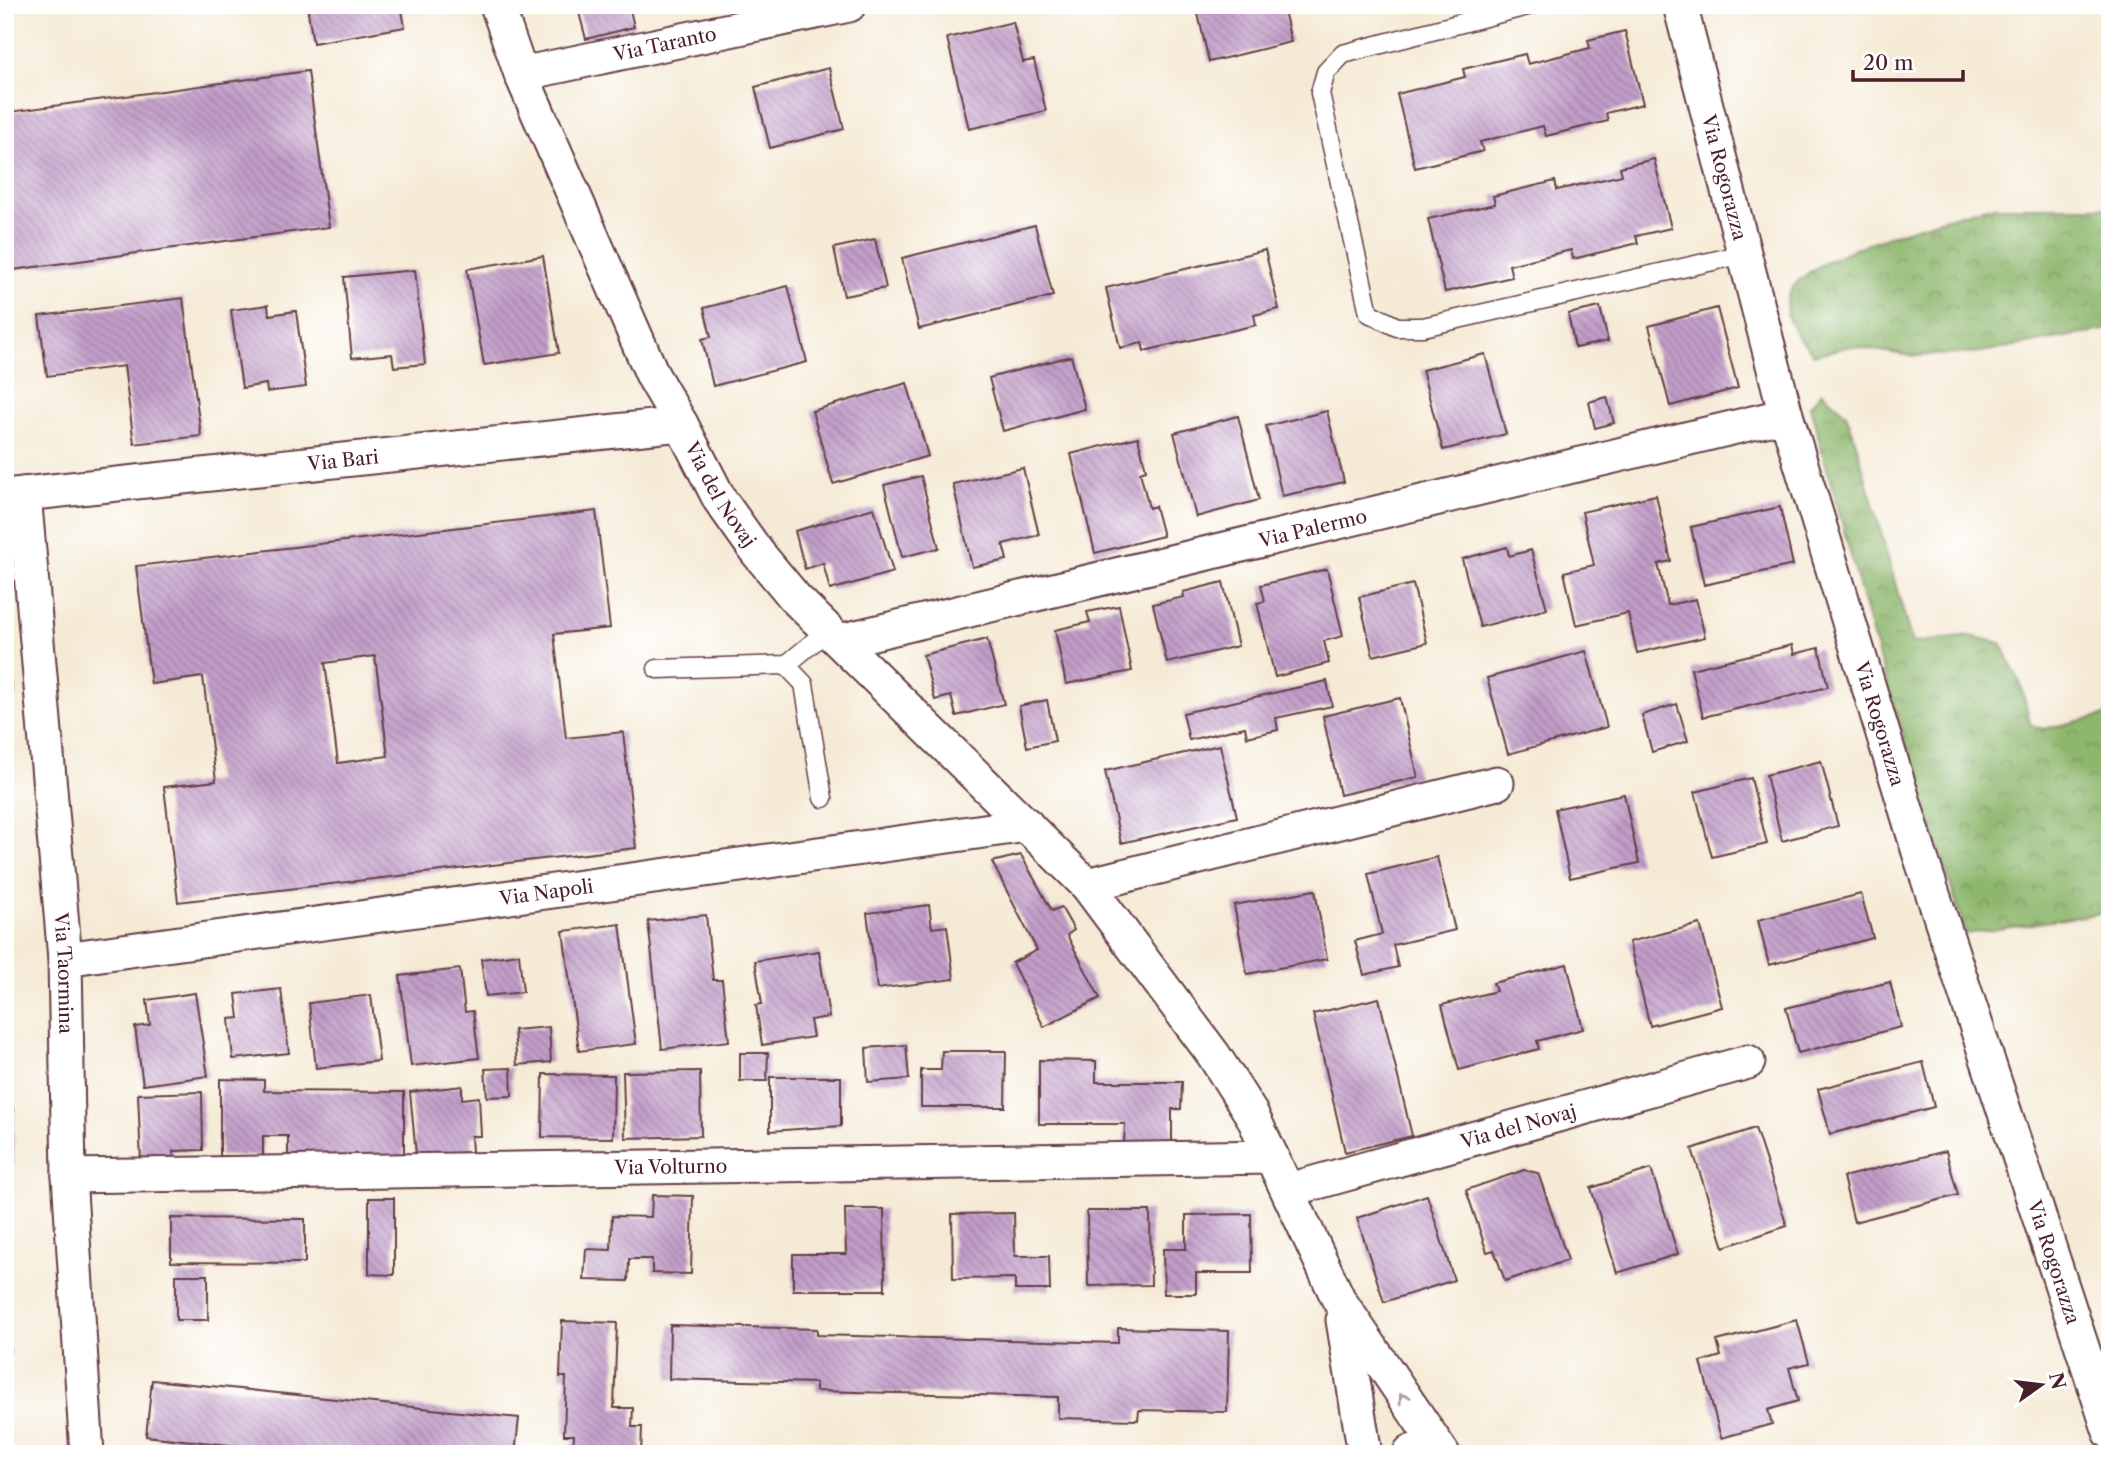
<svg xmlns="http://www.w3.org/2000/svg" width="2115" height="1459" font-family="'Libre Caslon Text',serif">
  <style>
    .forest { fill: url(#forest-crowns); stroke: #6c6b4c; stroke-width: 2 }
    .building { fill: url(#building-back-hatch); fill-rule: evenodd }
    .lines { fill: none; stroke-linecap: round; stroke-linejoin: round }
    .lane-casing { stroke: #643d44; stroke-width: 21 }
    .street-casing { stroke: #643d44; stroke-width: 37 }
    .secondary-casing { stroke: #643d44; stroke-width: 42 }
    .lane { stroke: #fff; stroke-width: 18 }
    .street { stroke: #fff; stroke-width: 33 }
    .secondary { stroke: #fff; stroke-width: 38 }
    .oneway { stroke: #ae9aa0 }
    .labels { text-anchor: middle; stroke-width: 6; stroke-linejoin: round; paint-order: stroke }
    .street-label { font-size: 19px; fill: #4a1f2b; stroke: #fff }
  </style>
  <defs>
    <pattern id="forest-crowns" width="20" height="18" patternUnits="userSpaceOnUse" patternTransform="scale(1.75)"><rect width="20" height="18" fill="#8eb76d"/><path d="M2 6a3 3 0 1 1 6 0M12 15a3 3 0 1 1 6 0" fill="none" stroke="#76945a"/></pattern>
    <pattern id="building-back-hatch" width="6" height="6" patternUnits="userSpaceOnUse" patternTransform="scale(1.75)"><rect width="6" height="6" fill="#c19dc8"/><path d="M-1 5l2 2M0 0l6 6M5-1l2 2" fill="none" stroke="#9f7fa3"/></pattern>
  </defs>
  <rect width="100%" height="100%" fill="#fff"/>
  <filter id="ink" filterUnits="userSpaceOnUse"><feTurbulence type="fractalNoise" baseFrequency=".0143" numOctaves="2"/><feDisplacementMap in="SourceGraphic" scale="14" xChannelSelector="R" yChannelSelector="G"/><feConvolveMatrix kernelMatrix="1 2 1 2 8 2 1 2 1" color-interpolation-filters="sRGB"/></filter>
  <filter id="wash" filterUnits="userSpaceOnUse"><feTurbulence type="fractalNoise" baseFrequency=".00686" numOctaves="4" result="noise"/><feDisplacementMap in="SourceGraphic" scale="28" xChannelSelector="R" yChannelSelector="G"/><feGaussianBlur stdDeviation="1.57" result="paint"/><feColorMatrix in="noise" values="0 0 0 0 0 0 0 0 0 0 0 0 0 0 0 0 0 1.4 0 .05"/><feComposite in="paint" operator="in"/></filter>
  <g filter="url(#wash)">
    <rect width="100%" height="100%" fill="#f5ead5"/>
    <!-- forest -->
    <path class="forest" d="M1987,207H2110V329L1975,353L1911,356L1851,346L1814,355C1801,340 1783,323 1787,300C1794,256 1946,218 1987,207Z
      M1822,392L1846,414L1853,433L1912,643L1971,636L2001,643L2021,685L2031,726L2044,729L2110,714V912L1966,934L1878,655L1810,406Z"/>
    <g id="blocks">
      <!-- building -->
      <path class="building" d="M307,5H401L405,27L313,43Z
        M577,5H629L634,27L586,39Z
        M1196,5H1283L1291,42L1209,62Z
        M1013,22L1023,62L1034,60L1046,111L969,129L947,38Z
        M1625,31L1643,104L1606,113L1608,121L1546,136L1543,126L1480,142L1483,151L1415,168L1397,94L1465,77L1463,69L1525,54L1528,64L1590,48L1588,40Z
        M829,68L844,129L770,148L755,87Z
        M308,71L329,227L5,271V89L10,112Z
        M1654,159L1671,228L1636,236L1638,243L1573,259L1571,250L1509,265L1512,277L1445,292L1428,219L1495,204L1493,196L1555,181L1557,190L1622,175L1620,167Z
        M1035,225L1053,296L919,329L902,258Z
        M875,239L886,288L844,296L834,248Z
        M1265,250L1279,309L1254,315L1256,325L1144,351L1142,343L1120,348L1106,288Z
        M543,256L559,353L484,365L467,269Z
        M415,270L425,364L394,367L392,354L352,358L344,277Z
        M788,286L807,362L713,386L702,339L711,337L704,308Z
        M183,298L201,436L134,444L124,366L47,376L39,316Z
        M268,305L269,315L296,311L306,387L267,392L266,384L242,388L231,310Z
        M1600,307L1608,341L1575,348L1568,314Z
        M1717,308L1738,388L1670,406L1649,326Z
        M1485,354L1506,434L1443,450L1422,370Z
        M1071,356L1085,409L1003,431L989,378Z
        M907,383L928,456L833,484L812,411Z
        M1607,397L1614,423L1595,428L1589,402Z
        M1327,411L1344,482L1282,496L1266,426Z
        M1238,416L1259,500L1196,517L1174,433Z
        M1138,437L1146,470L1140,472L1149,508L1155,506L1163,536L1095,553L1071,454Z
        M1023,468L1039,535L1003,544L1007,560L972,567L953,484Z
        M921,476L939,548L902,557L884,485Z
        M1656,495L1671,561L1658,564L1668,605L1696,599L1705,637L1637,653L1628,613L1576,625L1564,572L1594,565L1582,512Z
        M1780,507L1793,565L1704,585L1691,527Z
        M874,508L893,572L830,590L823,563L805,569L795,531Z
        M596,511L610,628L554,634L566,738L623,732L636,848L178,902L164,787L216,781L203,677L151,684L136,566ZM375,656L388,756L338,763L325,663Z
        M1507,547L1509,556L1531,550L1547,609L1480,627L1462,559Z
        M1327,569L1343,636L1324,641L1329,663L1275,677L1257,603L1265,601L1261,585Z
        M1223,582L1238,646L1167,663L1153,604L1184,597L1183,592Z
        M1413,584L1427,643L1373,656L1359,597Z
        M1119,606L1132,671L1066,684L1055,630L1090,622L1087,612Z
        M987,639L1004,704L956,716L951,696L935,700L923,655Z
        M5,644L12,691L5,692Z
        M1792,645L1794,654L1819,648L1828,687L1703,717L1691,669Z
        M1586,651L1607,727L1508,754L1487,678Z
        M1327,681L1332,706L1276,718L1278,730L1247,737L1245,727L1189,740L1183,713Z
        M1400,698L1418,777L1340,795L1323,716Z
        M1047,700L1055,741L1027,747L1019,706Z
        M1677,704L1688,741L1652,752L1642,715Z
        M1220,745L1237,817L1121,843L1105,771Z
        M1821,761L1838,826L1782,841L1766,775Z
        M1751,778L1767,844L1712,857L1695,792Z
        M1624,794L1639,863L1570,878L1555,809Z
        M1021,855L1052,911L1061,907L1074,930L1067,935L1100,998L1044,1027L1012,963L1037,950L992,862Z
        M1437,857L1455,930L1393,945L1398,967L1364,975L1355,941L1382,934L1368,874Z
        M1315,890L1327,959L1247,974L1234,905Z
        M1861,894L1873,938L1769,965L1758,920Z
        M929,905L932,928L947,926L954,979L877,989L867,913Z
        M706,915L713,980H722L729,1041L662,1049L648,921Z
        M620,924L636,1044L579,1051L563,931Z
        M1700,924L1722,1007L1650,1026L1629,942Z
        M819,951L829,1017L810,1020L813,1037L762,1045L756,1005L762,1004L755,961Z
        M519,954L523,992L486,996L481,959Z
        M1567,964L1583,1029L1537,1041L1539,1049L1459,1070L1442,1005L1496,991L1493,983Z
        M460,969L465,1012L473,1011L479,1058L411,1066L400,976Z
        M1890,982L1901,1027L1798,1053L1786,1008Z
        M281,989L289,1053L233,1059L229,1019L239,1018L236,994Z
        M195,993L208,1076L143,1085L135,1027L150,1025L147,1000Z
        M371,995L379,1061L316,1068L309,1003Z
        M1379,998L1412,1136L1345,1152L1313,1014Z
        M549,1027L551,1062L517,1065L514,1030Z
        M906,1045L909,1079L868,1082L866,1048Z
        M942,1051H1006L1005,1107H921V1070H941Z
        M740,1053H768L767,1081H740Z
        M1039,1060L1096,1061V1082H1182L1181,1109H1172V1143H1124L1125,1124H1039Z
        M1923,1062L1934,1107L1830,1134L1818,1089Z
        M511,1068L512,1096L487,1097L485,1069Z
        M700,1071L701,1136L625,1138L623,1072Z
        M543,1074L614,1075L613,1138L542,1137Z
        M770,1077H841V1126L770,1131Z
        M220,1079L264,1080V1091L404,1092V1158H288V1136H263V1156H220Z
        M462,1086V1099L479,1097L481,1136H471L472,1152L416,1155L410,1092Z
        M202,1092L203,1150L173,1151L174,1161L141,1162L138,1094Z
        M5,1108H13L14,1166L5,1167Z
        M1755,1128L1787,1226L1724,1247L1692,1149Z
        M1946,1151L1958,1195L1854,1222L1843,1177Z
        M1651,1169L1678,1254L1617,1273L1591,1188Z
        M1524,1170L1538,1173L1568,1260L1505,1281L1494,1250L1487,1252L1466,1190Z
        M652,1195L693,1196L691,1274L652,1273V1259H629L628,1281L584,1280L586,1249L611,1250L612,1216L651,1217Z
        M1427,1195L1454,1280L1384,1302L1357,1218Z
        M369,1198H394V1275L369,1274Z
        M845,1209H884L885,1290H793V1254H846Z
        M1087,1211H1150L1151,1285L1088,1286Z
        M1014,1213L1015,1256H1049L1050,1290H1015V1278L953,1279L952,1214Z
        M1251,1214L1252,1273H1196V1294H1164L1163,1249H1186V1215Z
        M171,1218L305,1219V1263L171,1262Z
        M176,1275H208V1320H176Z
        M1797,1320L1809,1363L1789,1368L1798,1401L1768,1410L1772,1424L1721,1438L1701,1362L1721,1356L1717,1341Z
        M562,1321L617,1323L614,1408H633L632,1427H642L641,1454H573L574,1435H564L566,1377H560Z
        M670,1325L817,1329V1335L1118,1343V1328L1229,1331L1227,1412L1139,1410L1138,1420L1058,1418V1397L816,1391V1383L669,1379Z
        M5,1347H10L7,1374H5Z
        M152,1380L519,1418L515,1454H314L146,1436Z"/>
    </g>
  </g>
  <g filter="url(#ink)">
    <use href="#blocks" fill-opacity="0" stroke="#643d44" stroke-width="2"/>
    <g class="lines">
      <defs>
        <path id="lane" d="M1531,5L1343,54L1326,72L1320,93L1369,313L1397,327H1423L1744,254
          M786,665L804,684L823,798
          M657,669L786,665L827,631"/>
        <g id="street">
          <path id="s1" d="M497,5L521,74L653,376L681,424L720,500L757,552L796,599L1087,885L1213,1054L1252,1115L1339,1300L1443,1454"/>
          <path id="s2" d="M1680,5L1786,415L1919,852L2110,1432"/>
          <path id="s3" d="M521,74L849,5"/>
          <path id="s4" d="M24,494L65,959L69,1176L87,1454"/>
          <path id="s5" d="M5,496L681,424"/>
          <path id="s6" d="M840,641L1786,415"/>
          <path d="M1087,885L1497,783"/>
          <path id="s7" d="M65,959L1027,825"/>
          <path id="s8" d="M69,1176L1272,1157"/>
          <path id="s9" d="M1289,1190L1748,1062"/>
          <path d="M1343,1320L1365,1454"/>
        </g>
        <path id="secondary" d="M1412,1454H1422"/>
      </defs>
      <!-- lane casing -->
      <use href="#lane" class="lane-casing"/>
      <!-- street casing -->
      <use href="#street" class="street-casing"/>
      <!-- secondary casing -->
      <use href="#secondary" class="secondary-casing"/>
      <!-- lane -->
      <use href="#lane" class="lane"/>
      <!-- street -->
      <use href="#street" class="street"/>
      <!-- secondary -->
      <use href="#secondary" class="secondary"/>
    </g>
    <!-- one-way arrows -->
    <defs><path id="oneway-chevron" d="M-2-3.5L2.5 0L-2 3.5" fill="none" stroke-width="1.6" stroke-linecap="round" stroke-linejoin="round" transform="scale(1.75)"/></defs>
    <use class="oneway" href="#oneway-chevron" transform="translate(1403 1398) rotate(-125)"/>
  </g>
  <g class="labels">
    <!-- street labels -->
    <g class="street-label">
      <text dy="7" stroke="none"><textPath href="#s3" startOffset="147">Via Taranto</textPath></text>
      <text dy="7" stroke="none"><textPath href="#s2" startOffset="178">Via Rogorazza</textPath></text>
      <text dy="7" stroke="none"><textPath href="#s5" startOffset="340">Via Bari</textPath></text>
      <text dy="7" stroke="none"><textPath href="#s1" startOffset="539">Via del Novaj</textPath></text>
      <text dy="7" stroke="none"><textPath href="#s6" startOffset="486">Via Palermo</textPath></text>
      <text dy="7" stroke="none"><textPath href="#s2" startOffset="746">Via Rogorazza</textPath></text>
      <text dy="7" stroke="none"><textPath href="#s7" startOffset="486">Via Napoli</textPath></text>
      <text dy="7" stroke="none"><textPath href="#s4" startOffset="481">Via Taormina</textPath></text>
      <text dy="7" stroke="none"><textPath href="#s9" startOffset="238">Via del Novaj</textPath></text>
      <text dy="7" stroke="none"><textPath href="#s8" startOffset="602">Via Volturno</textPath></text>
      <text dy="7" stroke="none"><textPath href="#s2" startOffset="1312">Via Rogorazza</textPath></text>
    </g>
  </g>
  <!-- margin -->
  <rect width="2115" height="1459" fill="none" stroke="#fff" stroke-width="28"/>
  <!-- north arrow -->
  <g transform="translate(2041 1385) rotate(76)" stroke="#ffffff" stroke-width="5" paint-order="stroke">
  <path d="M0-5L12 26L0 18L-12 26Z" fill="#4a1f2b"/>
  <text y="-10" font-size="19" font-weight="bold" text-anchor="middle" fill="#4a1f2b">N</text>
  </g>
  <!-- scale -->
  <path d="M1853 70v10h110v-10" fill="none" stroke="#4a1f2b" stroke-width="3.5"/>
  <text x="1863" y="70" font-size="21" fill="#4a1f2b" stroke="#ffffff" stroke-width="5" paint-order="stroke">20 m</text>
</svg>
